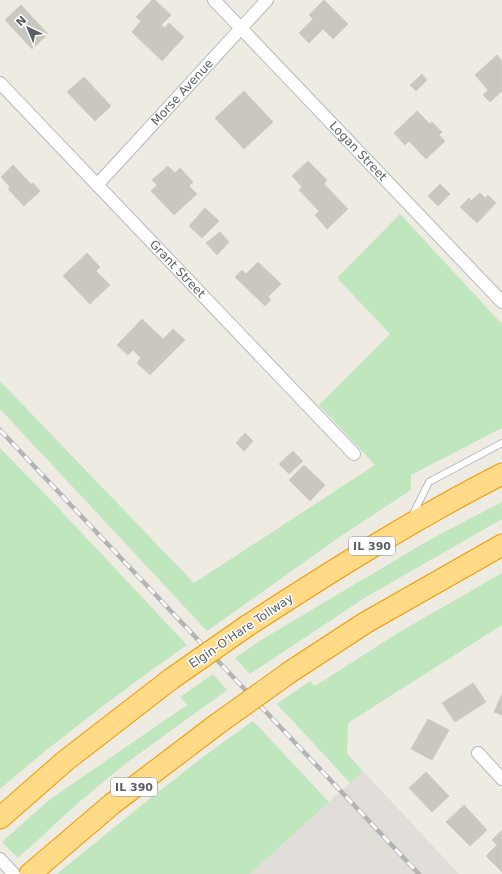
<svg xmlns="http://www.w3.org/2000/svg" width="502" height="874" font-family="'DejaVu Sans',sans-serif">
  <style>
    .industrial { fill: #e1deda }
    .green { fill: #c0e6be }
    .building { fill: #cac7c1; stroke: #d2ccc0 }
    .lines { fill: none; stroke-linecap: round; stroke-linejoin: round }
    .lane-casing { stroke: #b5b9bd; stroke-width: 8 }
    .street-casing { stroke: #b5b9bd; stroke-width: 14 }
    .highway-casing { stroke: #f09900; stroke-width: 23 }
    .lane { stroke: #fff; stroke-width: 6 }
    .street { stroke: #fff; stroke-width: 12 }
    .highway { stroke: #ffdb88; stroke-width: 21 }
    .rail-casing { stroke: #b3b4b4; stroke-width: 4.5 }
    .rail { stroke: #fff; stroke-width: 3; stroke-dasharray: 9; stroke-linecap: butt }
    .highway-bridge-casing { stroke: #f09900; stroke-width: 23; stroke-linecap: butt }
    .highway-bridge { stroke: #ffdb88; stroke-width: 21 }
    .labels { text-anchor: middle; stroke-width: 3; stroke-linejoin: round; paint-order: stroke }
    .shield { fill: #fff; stroke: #8c8f92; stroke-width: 1 }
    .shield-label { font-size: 11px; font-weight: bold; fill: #5a5f63 }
    .street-label { font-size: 12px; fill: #5a5f63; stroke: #fff }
  </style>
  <rect width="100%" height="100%" fill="#eeebe2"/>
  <!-- industrial -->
  <path class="industrial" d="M363,771L459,874H250Z"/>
  <!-- green -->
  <path class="green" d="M400,214L502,324V428L411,475V490L341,536L207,631L0,409V381L194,583L375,465L319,405L390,334L337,278Z
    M0,448L47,496L187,645C123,690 60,737 0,789Z
    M502,502V519L366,597L250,674L235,658L261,640L431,539Z
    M502,573V625L348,723L347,754L363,771L350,783L277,704L310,681L315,686L398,633Z
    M213,674L227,690L125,764L78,803L18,858L2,842L49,800L187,705L180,697Z
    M253,721L329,802L250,874H57C121,822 185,768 253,721Z"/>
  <!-- building -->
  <path class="building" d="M152,0H155L171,15L161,25L165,28L169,23L184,37L162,61L132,32L141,21L136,17Z
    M324,0L348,24L333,39L323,29L309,43L299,33L313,19L309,15Z
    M21,5L48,34L32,49L5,20Z
    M497,55L502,61V91L490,102L483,95L488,90L475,75Z
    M422,74L427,80L416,91L410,85Z
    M84,77L111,106L95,121L67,92Z
    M244,91L273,122L244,149L215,118Z
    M417,111L430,124L432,122L442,132L439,135L445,141L426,159L409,141L405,145L394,133Z
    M308,161L327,180L324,184L348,209L327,229L315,215L319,211L299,190L302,187L292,176Z
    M13,165L31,184L33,183L40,191L24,206L8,189L10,187L1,177Z
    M168,166L175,173L180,168L193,182L189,186L197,194L174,215L151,191L157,185L152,180Z
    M440,184L450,194L438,206L428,196Z
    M480,193L485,198L488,195L496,203L477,223L460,207L469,198L471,201Z
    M205,208L219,221L202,238L189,226Z
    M220,232L229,242L217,255L206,243Z
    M87,253L100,267L96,271L110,285L90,304L63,276Z
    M258,262L281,284L268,297L271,300L265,306L235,277L242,270L246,274Z
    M142,319L163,339L173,329L185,340L150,375L137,363L141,358L133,350L128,355L117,345Z
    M245,433L253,441L244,451L236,443Z
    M293,451L303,461L289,474L279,464Z
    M304,465L325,485L310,501L289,480Z
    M473,683L486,702L455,722L442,703Z
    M502,694V715L494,712Z
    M428,719L449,730L432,760L411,749Z
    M426,772L449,796L432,812L409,788Z
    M464,805L487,830L470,846L446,822Z
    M502,830V872L486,856L497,845L492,840Z"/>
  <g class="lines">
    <defs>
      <path id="lane" d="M412,516L429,482L502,443"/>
      <g id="street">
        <path id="s1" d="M214,0L502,302"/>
        <path id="s2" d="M0,83L354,454"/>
        <path id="s3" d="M97,185L267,0"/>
        <path d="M478,753L502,779"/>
        <path d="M0,859L14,874"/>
      </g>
      <path id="highway" d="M247,626C330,572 414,519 502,474
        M290,672L365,623L502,545
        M0,818L65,761L171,679
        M30,874L112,804L216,725"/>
    </defs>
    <!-- lane casing -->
    <use href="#lane" class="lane-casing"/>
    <!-- street casing -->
    <use href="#street" class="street-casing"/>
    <!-- highway casing -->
    <use href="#highway" class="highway-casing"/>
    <!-- lane -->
    <use href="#lane" class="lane"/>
    <!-- street -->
    <use href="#street" class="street"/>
    <!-- highway -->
    <use href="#highway" class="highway"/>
    <defs>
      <path id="rail" d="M0,430L419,874"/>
    </defs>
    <!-- rail casing -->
    <use href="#rail" class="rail-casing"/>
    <!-- rail -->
    <use href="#rail" class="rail"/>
    <defs>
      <path id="highway-bridge" d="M171,679L247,626
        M216,725L290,672"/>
    </defs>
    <!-- highway-bridge casing -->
    <use href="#highway-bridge" class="highway-bridge-casing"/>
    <!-- highway-bridge -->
    <use href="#highway-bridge" class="highway-bridge"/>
  </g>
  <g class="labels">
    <!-- shield labels -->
    <g class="shield">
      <rect x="349" y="537" width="46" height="18" rx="3"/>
      <rect x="111" y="778" width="46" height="18" rx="3"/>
    </g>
    <g class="shield-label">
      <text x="372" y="550">IL 390</text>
      <text x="134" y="791">IL 390</text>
    </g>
    <!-- street labels -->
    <g class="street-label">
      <text dy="4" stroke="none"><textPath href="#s3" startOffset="126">Morse Avenue</textPath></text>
      <text dy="4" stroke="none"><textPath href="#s1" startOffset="209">Logan Street</textPath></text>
      <text dy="4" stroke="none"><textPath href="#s2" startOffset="257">Grant Street</textPath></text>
      <text transform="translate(241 631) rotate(-34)" y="4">Elgin-O'Hare Tollway</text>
    </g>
  </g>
  <!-- north arrow -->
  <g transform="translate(28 28) rotate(316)" stroke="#ffffff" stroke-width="3" paint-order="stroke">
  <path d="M0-3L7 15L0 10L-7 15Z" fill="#5a5f63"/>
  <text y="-6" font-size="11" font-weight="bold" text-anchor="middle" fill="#5a5f63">N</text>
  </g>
</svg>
